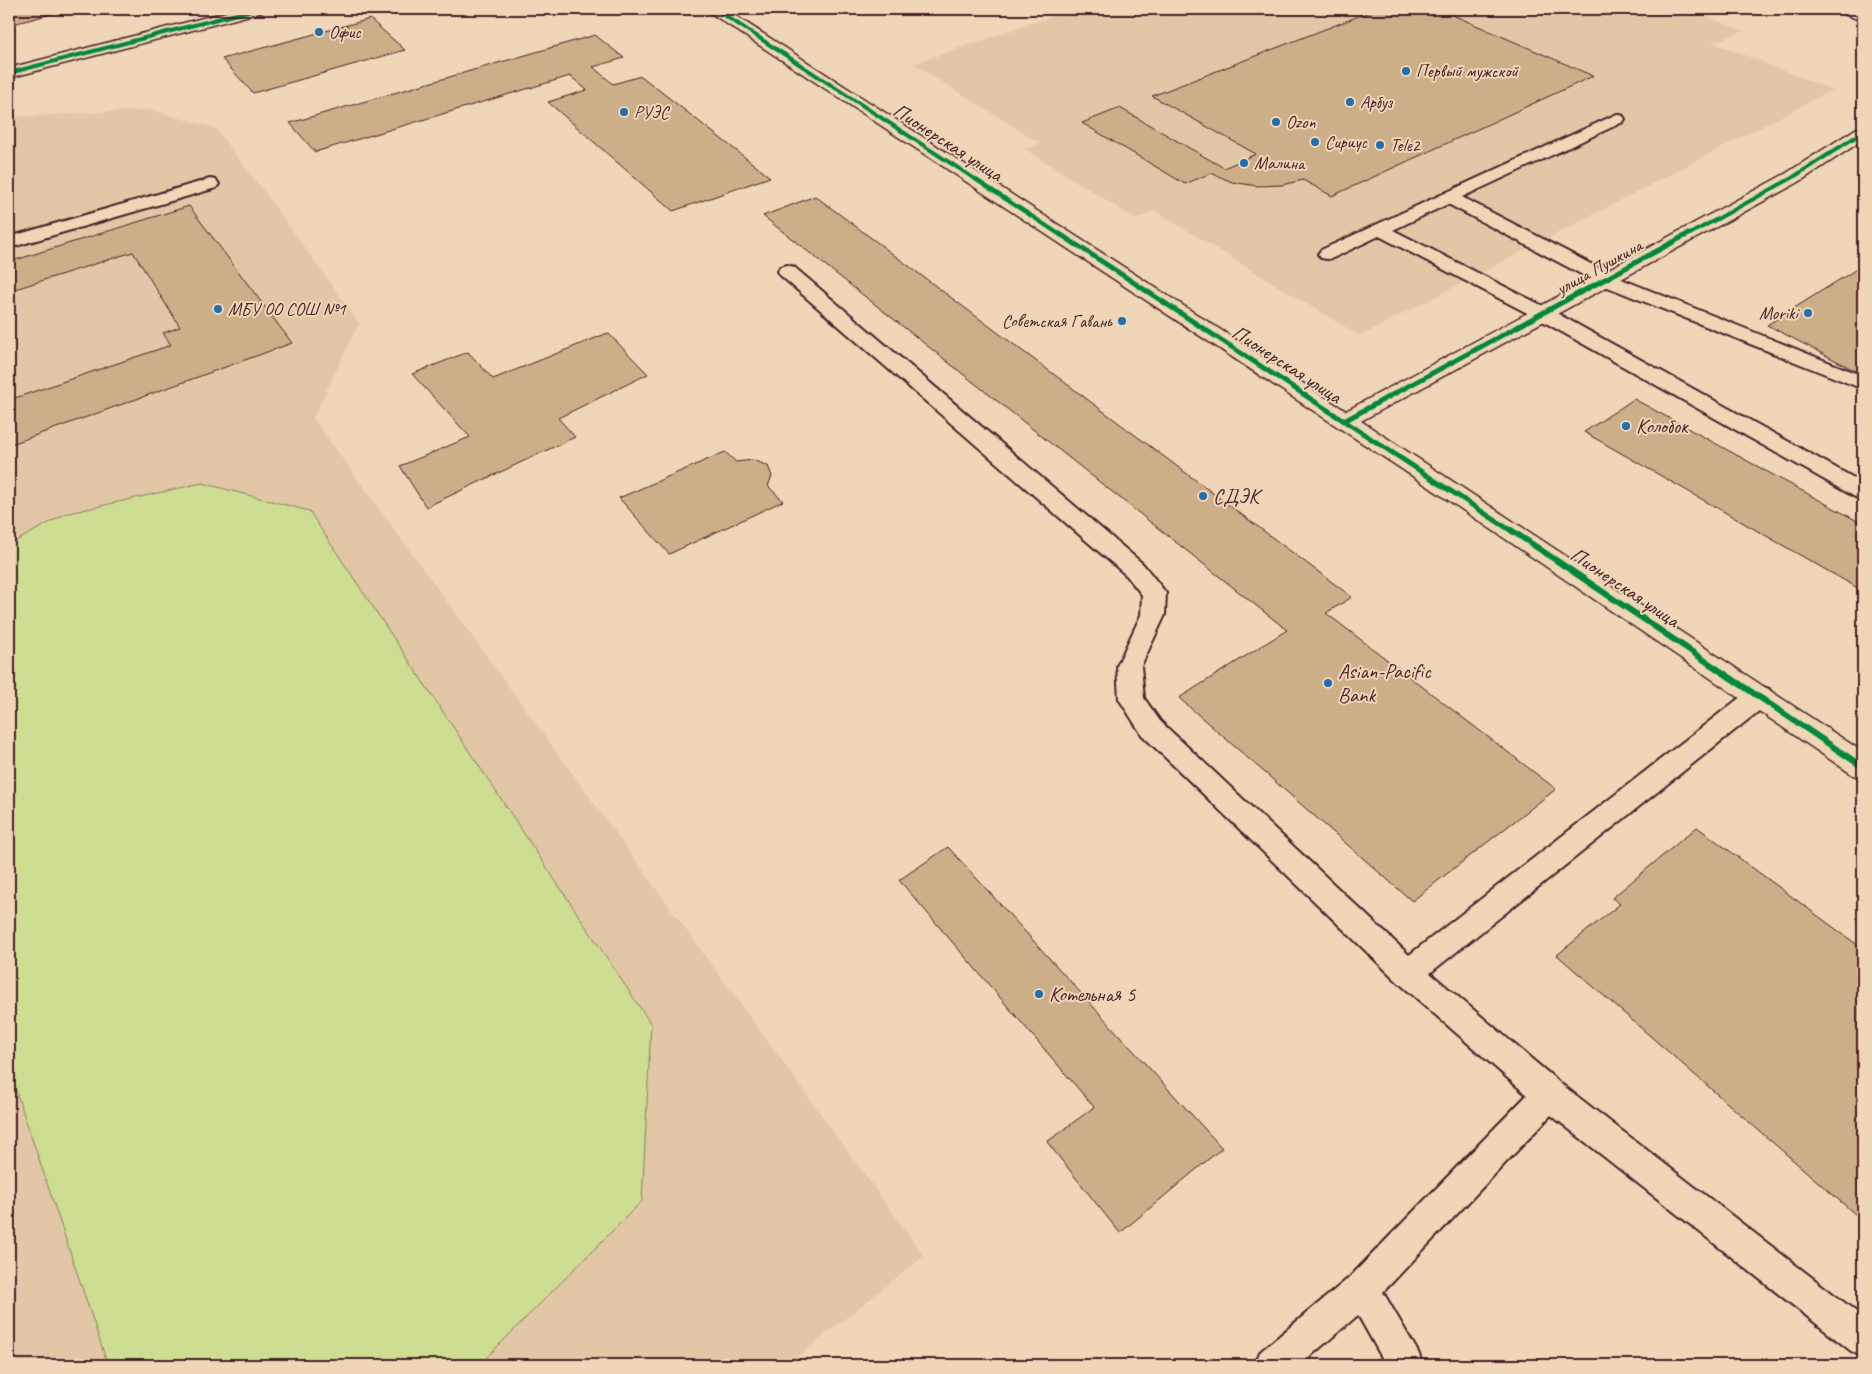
<svg xmlns="http://www.w3.org/2000/svg" width="1872" height="1374" font-family="Caveat,sans-serif">
  <style>
    .built { fill: #e1c7a6 }
    .green { fill: #cdde92; stroke: #8c7e5e }
    .building { fill: #ccaf88; stroke: #4a1f2b }
    .lines { fill: none; stroke-linecap: round; stroke-linejoin: round }
    .service-casing { stroke: #4a1f2b; stroke-width: 4 }
    .minor-casing { stroke: #4a1f2b; stroke-width: 3 }
    .service { fill: #eed6b6; fill-rule: evenodd }
    .minor { fill: #eed6b6; fill-rule: evenodd }
    .cycleway-far2-casing { stroke: #eed6b6; stroke-width: 5.5 }
    .cycleway-far1-casing { stroke: #eed6b6; stroke-width: 8 }
    .cycleway-casing { stroke: #eed6b6; stroke-width: 9 }
    .cycleway-far2 { stroke: #00873e; stroke-width: 4 }
    .cycleway-far1 { stroke: #00873e; stroke-width: 5 }
    .cycleway { stroke: #00873e; stroke-width: 6 }
    .poi-dot { fill: #1f6fb2; stroke: #eed6b6; stroke-width: 2 }
    .labels { text-anchor: middle; stroke-width: 4; stroke-linejoin: round; paint-order: stroke }
    .far-poi-label { font-size: 18px; fill: #4a1f2b; stroke: #eed6b6; text-anchor: start }
    .far-street-label { font-size: 18px; fill: #4a1f2b; stroke: #eed6b6 }
    .street-label { font-size: 21px; fill: #4a1f2b; stroke: #eed6b6 }
    .poi-label { font-size: 21px; fill: #4a1f2b; stroke: #eed6b6; text-anchor: start }
  </style>
  <rect width="100%" height="100%" fill="#eed6b6"/>
  <filter id="ink" filterUnits="userSpaceOnUse"><feTurbulence type="fractalNoise" baseFrequency=".02" numOctaves="2"/><feDisplacementMap in="SourceGraphic" scale="10" xChannelSelector="R" yChannelSelector="G"/><feConvolveMatrix kernelMatrix="1 2 1 2 8 2 1 2 1" color-interpolation-filters="sRGB"/></filter>
  <g filter="url(#ink)">
    <!-- built -->
    <path class="built" d="M1074,9H1687L1744,31L1712,42L1832,90L1360,336L1155,211L1136,219L1025,149L1040,143L913,64Z
      M151,110L215,128L268,197L359,323L313,418L924,1256L787,1365H9V117Z"/>
    <!-- green -->
    <path class="green" d="M202,483L309,511L651,1024L642,1201L482,1362L473,1365H108L9,1070V545L65,514Z"/>
    <!-- building -->
    <path class="building" d="M9,9H71L9,25Z
      M1377,9H1439L1593,76L1332,196L1303,180L1282,185L1257,186L1232,182L1211,173L1185,184L1082,123L1120,108L1224,168L1256,154L1152,96Z
      M370,19L405,50L253,93L222,59Z
      M595,35L624,58L593,67L613,84L641,76L770,177L673,211L548,102L587,90L570,76L315,152L290,123Z
      M815,196L1352,597L1326,613L1556,789L1412,901L1179,698L1287,630L763,216Z
      M189,206L292,343L9,445V400L171,345L163,333L180,327L133,252L9,291V262Z
      M1863,265V366L1856,371L1767,325Z
      M608,333L648,374L558,418L575,437L426,507L400,466L470,437L412,374L468,352L493,379Z
      M1634,399L1863,524V591L1584,432Z
      M725,452L736,462L753,460L768,466L772,476L768,486L783,501L669,554L619,498Z
      M1697,827L1863,949V1221L1557,955L1620,904L1612,898Z
      M948,847L1222,1148L1120,1233L1047,1142L1094,1107L899,880Z"/>
    <g class="lines">
      <defs>
        <path id="service" d="M1617,114L1623,116L1625,119L1623,122L1462,197L1614,276L1863,376V389L1600,284L1448,204L1393,230L1551,310L1863,483V499L1855,497L1537,318L1379,236L1333,258L1327,259L1321,258L1318,254L1321,250Z
          M210,179L216,180L219,184L216,188L9,248V237Z
          M787,265L794,267L1143,564L1166,593L1165,615L1141,666L1144,698L1160,721L1409,955L1751,689L1760,686L1769,689L1773,696L1769,703L1430,973L1560,1083L1863,1317V1357L1851,1351L1551,1115L1383,1292L1418,1352L1423,1365H1386L1358,1315L1300,1365H1255L1260,1352L1350,1277L1527,1095L1398,982L1142,735L1119,699L1117,666L1141,615L1142,595L1127,576L780,275L778,271L780,267Z"/>
        <path id="minor" d="M238,9H264L262,12L9,78V68Z
          M707,9H725L1346,411L1785,174L1857,128L1863,127V140L1799,182L1361,421L1863,752V778L1853,775L1426,485L709,12Z
          M1836,9H1858L1863,11V21L1838,12Z"/>
      </defs>
      <!-- service casing -->
      <use href="#service" class="service-casing"/>
      <!-- minor casing -->
      <use href="#minor" class="minor-casing"/>
      <!-- service -->
      <use href="#service" class="service"/>
      <!-- minor -->
      <use href="#minor" class="minor"/>
      <defs>
        <path id="cycleway-far2" d="M715,9L1062,236
          M9,73L256,9
          M1686,236L1792,178L1863,132"/>
        <path id="cycleway-far1" d="M1060,234L1513,532
          M1344,421L1688,234"/>
        <path id="cycleway" d="M1511,530L1863,767"/>
      </defs>
      <!-- cycleway-far2 casing -->
      <use href="#cycleway-far2" class="cycleway-far2-casing"/>
      <!-- cycleway-far1 casing -->
      <use href="#cycleway-far1" class="cycleway-far1-casing"/>
      <!-- cycleway casing -->
      <use href="#cycleway" class="cycleway-casing"/>
      <!-- cycleway-far2 -->
      <use href="#cycleway-far2" class="cycleway-far2"/>
      <!-- cycleway-far1 -->
      <use href="#cycleway-far1" class="cycleway-far1"/>
      <!-- cycleway -->
      <use href="#cycleway" class="cycleway"/>
    </g>
  </g>
  <!-- markers -->
  <g class="poi-dot">
    <circle cx="319" cy="32" r="5"/>
    <circle cx="1406" cy="71" r="5"/>
    <circle cx="1350" cy="102" r="5"/>
    <circle cx="624" cy="112" r="5"/>
    <circle cx="1276" cy="122" r="5"/>
    <circle cx="1315" cy="142" r="5"/>
    <circle cx="1380" cy="145" r="5"/>
    <circle cx="1244" cy="163" r="5"/>
    <circle cx="218" cy="309" r="5"/>
    <circle cx="1808" cy="313" r="5"/>
    <circle cx="1122" cy="321" r="5"/>
    <circle cx="1626" cy="426" r="5"/>
    <circle cx="1203" cy="496" r="5"/>
    <circle cx="1328" cy="683" r="5"/>
    <circle cx="1039" cy="994" r="5"/>
  </g>
  <g class="labels">
    <!-- far-poi labels -->
    <g class="far-poi-label">
      <text x="329" y="38">Офис</text>
      <text x="1416" y="77">Первый мужской</text>
      <text x="1360" y="108">Арбуз</text>
      <text x="634" y="118">РУЭС</text>
      <text x="1286" y="128">Ozon</text>
      <text x="1325" y="148">Сириус</text>
      <text x="1390" y="151">Tele2</text>
      <text x="1254" y="169">Малина</text>
      <text x="228" y="315">МБУ ОО СОШ №1</text>
      <text x="1798" y="319" text-anchor="end">Moriki</text>
      <text x="1112" y="327" text-anchor="end">Советская Гавань</text>
    </g>
    <!-- far-street labels -->
    <g class="far-street-label">
      <text transform="translate(1599 267) rotate(-29)" y="6">улица Пушкина</text>
    </g>
    <!-- street labels -->
    <g class="street-label">
      <text transform="translate(948 142) rotate(33)" y="7">Пионерская улица</text>
      <text transform="translate(1287 364) rotate(33)" y="7">Пионерская улица</text>
      <text transform="translate(1625 587) rotate(34)" y="7">Пионерская улица</text>
    </g>
    <!-- poi labels -->
    <g class="poi-label">
      <text x="1636" y="433">Колобок</text>
      <text x="1213" y="503">СДЭК</text>
      <text x="1338" y="678">Asian-Pacific<tspan x="1338" dy="24">Bank</tspan></text>
      <text x="1049" y="1001">Котельная 5</text>
    </g>
  </g>
  <!-- margin -->
  <rect width="1872" height="1374" fill="none" stroke="#eed6b6" stroke-width="30"/>
  <rect x="15" y="15" width="1842" height="1344" fill="none" stroke="#4a1f2b" stroke-width="2" filter="url(#ink)"/>
</svg>
